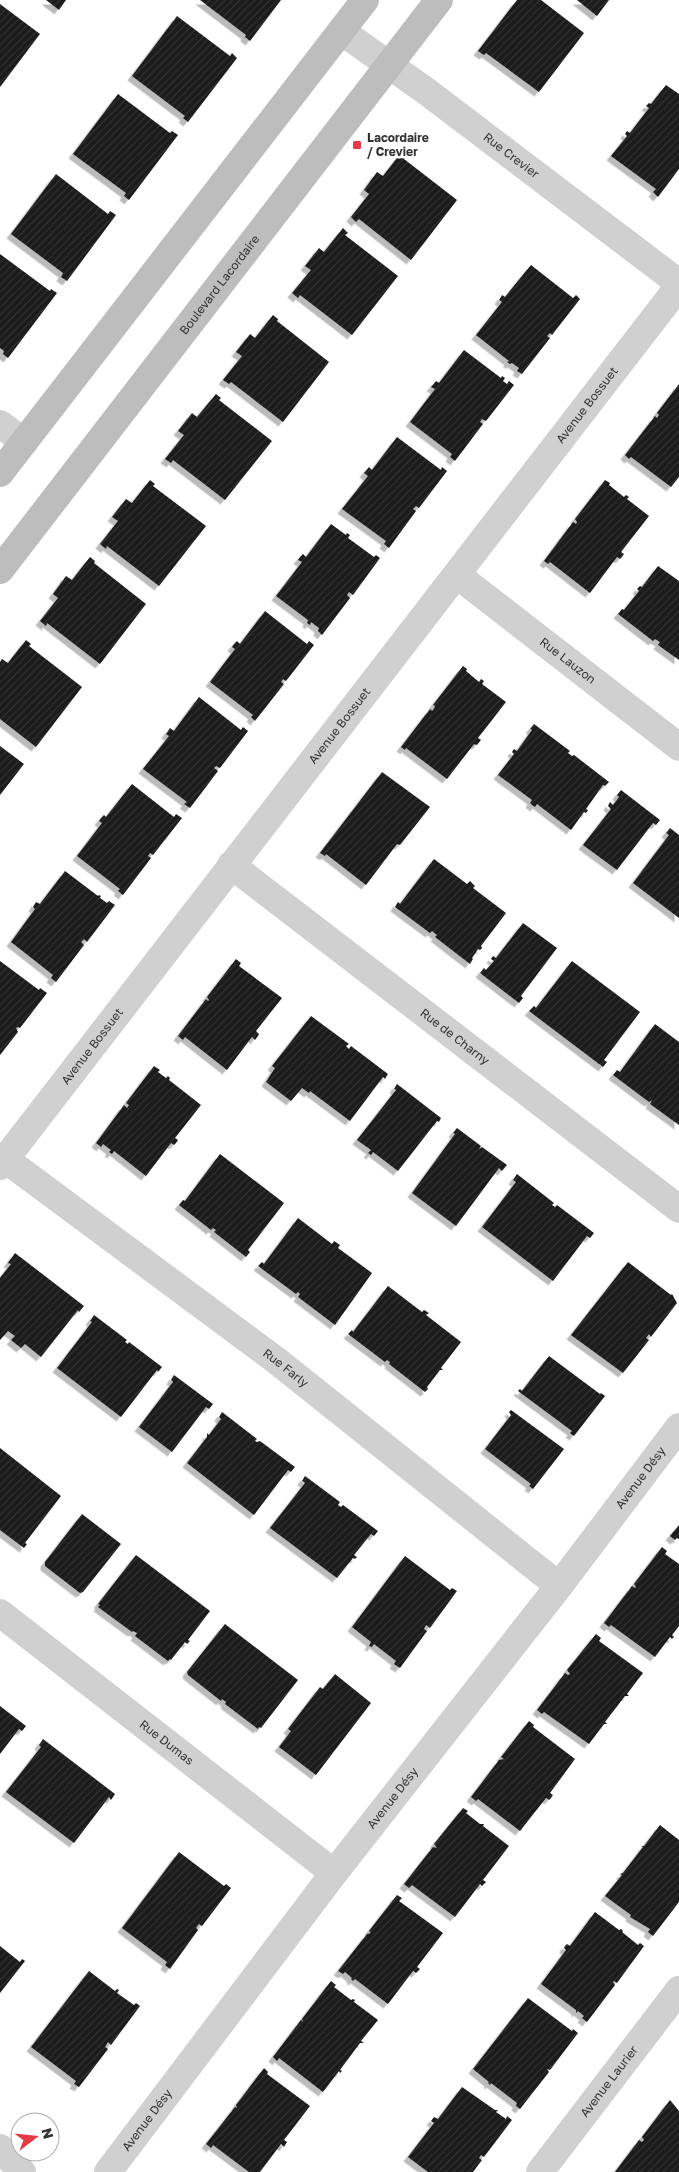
<svg xmlns="http://www.w3.org/2000/svg" width="679" height="2172" font-family="'Golos Text',sans-serif">
  <style>
    .building { fill: url(#building-hatch); filter: url(#shadow) }
    .lines { fill: none; stroke-linecap: round; stroke-linejoin: round }
    .minor { stroke: #d0d0d0; stroke-width: 28 }
    .secondary { stroke: #bdbdbd; stroke-width: 28 }
    .poi-dot { fill: #e63946; stroke: #fff; stroke-width: 2 }
    .labels { text-anchor: middle; stroke-width: 5; stroke-linejoin: round; paint-order: stroke }
    .poi-label { font-size: 12px; font-weight: bold; fill: #333; stroke: #fff; text-anchor: start }
    .street-label { font-size: 12px; fill: #333; stroke: #fff }
  </style>
  <defs>
    <pattern id="building-hatch" width="6" height="6" patternUnits="userSpaceOnUse" patternTransform="scale(1.25)"><rect width="6" height="6" fill="#1a1a1a"/><path d="M-1 1l2-2M0 6l6-6M5 7l2-2" fill="none" stroke="#333"/></pattern>
    <filter id="shadow"><feDropShadow dx="-4.5" dy="4.5" stdDeviation="0" flood-color="#0004"/></filter>
  </defs>
  <rect width="100%" height="100%" fill="#fff"/>
  <!-- building -->
  <path class="building" d="M46,0H66L59,10Z
    M200,0H281L250,41L245,37L246,35Z
    M517,0H541L584,33L539,92L486,53L484,55L478,51Z
    M577,0H609L597,16Z
    M0,4L40,34L0,87Z
    M177,16L230,56L232,53L237,58L188,122L183,118L185,116L132,76Z
    M666,85L679,94V169L658,197L653,192L656,189L611,156L627,136L625,134L627,131L630,133L649,108L646,106L649,103L651,104Z
    M118,94L170,133L172,131L178,135L129,200L124,196L126,193L73,154Z
    M401,153L406,157L404,159L457,200L411,260L359,219L356,222L351,217L369,194L364,190L377,172L383,176Z
    M56,174L108,214L110,211L116,215L67,281L61,277L63,273L11,234Z
    M343,228L348,233L345,235L398,276L352,335L300,295L298,298L292,293L311,270L305,266L319,248L324,252Z
    M0,254L50,291L51,289L57,293L8,358L3,354L4,351L0,348Z
    M531,265L573,298L576,295L580,299L552,335L550,333L547,336L550,338L522,374L517,371L519,368L512,363L510,364L507,362L509,361L476,335L502,302L499,300L501,297L502,295L505,297Z
    M273,315L278,319L277,321L329,362L283,422L231,382L229,384L223,380L242,356L236,352L250,334L255,338Z
    M464,350L501,378L502,376L505,378L503,381L507,384L509,381L514,385L486,421L482,419L480,422L483,424L455,461L450,457L452,454L410,422L435,389L431,387L436,381L439,383Z
    M679,384V477L671,487L631,457L629,459L625,455L655,416L657,418L659,415L657,413Z
    M216,394L221,398L219,400L272,441L225,500L173,460L171,463L165,459L184,435L178,431L192,413L197,417Z
    M397,437L441,470L442,467L447,471L419,508L416,506L413,509L416,511L389,548L384,544L386,541L342,509L368,476L364,473L369,467L372,470Z
    M150,480L155,484L153,486L206,526L159,586L107,546L106,549L100,544L118,521L112,517L126,499L132,503Z
    M605,480L610,483L609,485L624,497L626,495L629,497L627,499L649,516L621,552L624,554L622,557L620,559L617,557L590,593L550,562L548,564L544,561L573,522L576,524L577,522L575,519Z
    M331,524L346,535L347,533L350,535L348,538L374,557L376,555L380,558L353,595L349,592L347,595L350,598L322,635L318,631L319,628L311,622L310,625L307,623L308,620L276,596L302,562L298,560L300,557L303,554L306,557Z
    M90,557L95,561L94,563L146,604L100,664L47,623L46,626L40,621L58,598L53,594L66,576L72,580Z
    M658,566L679,581V660L658,645L660,642L655,639L653,641L618,614L622,609L624,610L639,591L637,589L640,586L642,587Z
    M265,611L307,644L309,641L314,645L286,681L283,679L281,682L284,684L255,721L251,717L253,715L210,682L235,649L232,647L234,644L237,641L240,644Z
    M26,640L31,644L29,646L82,687L36,747L0,719V662L2,659L8,663Z
    M463,666L467,669L466,671L479,682L481,679L484,681L482,684L506,702L478,738L481,740L477,745L474,744L447,779L406,748L405,750L401,747L430,709L432,711L434,709L435,706L433,705Z
    M199,697L241,730L243,727L248,731L220,768L216,766L214,768L218,771L190,808L184,804L187,802L143,769L169,736L166,734L170,728L174,731Z
    M534,724L570,751L568,753L572,756L574,755L609,782L605,786L603,785L586,809L588,810L586,813L584,812L571,830L537,804L535,807L532,805L530,803L532,800L498,775L514,754L512,752L514,749L517,751L532,730L530,729Z
    M0,746L24,764L0,795Z
    M382,772L430,807L400,845L397,844L366,885L326,854L325,856L320,853Z
    M132,784L174,817L176,814L182,818L153,855L150,853L148,856L151,858L123,895L118,891L120,889L77,856L102,823L99,821L101,818L104,815L106,817Z
    M621,790L660,820L656,825L653,823L617,870L583,845L611,809L608,806L610,802L613,805L619,797L617,795Z
    M670,828L679,835V918L633,883L669,835L666,833Z
    M434,859L467,884L470,881L475,886L473,888L506,913L481,946L482,948L480,950L478,949L472,958L473,959L470,964L435,937L437,935L432,931L430,933L395,907L398,902L400,904Z
    M65,871L98,896L99,895L101,896L100,898L107,903L109,901L115,905L87,942L84,939L81,942L84,945L56,982L51,978L53,975L11,942L35,909L33,907L36,902L40,904Z
    M523,923L557,948L521,996L523,998L519,1003L480,973L484,968L486,970L494,961L491,959L493,956L496,958Z
    M236,959L241,963L239,966L282,998L256,1031L259,1034L258,1036L255,1040L252,1037L227,1070L185,1037L183,1040L178,1036L206,999L208,1001L209,1000L207,997Z
    M0,961L39,990L40,988L47,993L20,1028L18,1027L16,1028L18,1032L0,1055Z
    M572,961L640,1012L604,1060L607,1062L603,1067L529,1011L534,1006L536,1008Z
    M311,1016L349,1044L346,1046L349,1049L351,1046L388,1074L385,1079L383,1077L350,1121L310,1091L309,1093L302,1088L291,1101L266,1082L275,1068L272,1066Z
    M655,1024L679,1042V1125L650,1104L652,1100L649,1102L613,1075L617,1070L620,1072Z
    M154,1066L160,1070L158,1072L166,1078L168,1076L170,1078L169,1080L201,1105L175,1138L178,1140L176,1143L174,1145L171,1143L146,1176L114,1151L112,1154L109,1152L111,1150L103,1144L101,1147L96,1143L124,1105L127,1108L129,1105L126,1103Z
    M397,1084L441,1118L439,1122L437,1121L398,1171L373,1152L371,1155L368,1153L371,1150L357,1140L396,1090L394,1089Z
    M457,1128L481,1146L479,1149L482,1147L507,1165L502,1171L499,1168L456,1226L412,1193L455,1134L453,1133Z
    M220,1154L284,1203L248,1250L250,1252L246,1257L214,1232L216,1230L213,1228L211,1230L179,1205L183,1200L185,1201Z
    M517,1174L554,1203L552,1205L555,1207L557,1205L594,1233L590,1238L587,1236L553,1281L482,1227L516,1182L513,1180Z
    M298,1218L332,1244L334,1241L340,1245L338,1248L372,1273L335,1325L298,1297L300,1294L298,1292L296,1294L258,1266L262,1262L264,1264Z
    M15,1253L84,1306L79,1312L78,1310L41,1357L25,1344L21,1348L11,1340L15,1336L8,1331L0,1340V1278L11,1264L8,1263Z
    M628,1262L671,1295L672,1294L677,1303L651,1337L649,1334L646,1338L649,1340L623,1373L571,1335Z
    M388,1286L422,1312L424,1310L429,1313L426,1315L461,1342L441,1368L443,1370H440L427,1387L428,1389L425,1392L389,1364L390,1362L387,1360L385,1362L348,1334L352,1330L353,1332Z
    M94,1315L127,1340L125,1342L128,1344L129,1342L162,1367L158,1372L157,1370L121,1417L57,1368L92,1322L90,1321Z
    M549,1356L600,1394L601,1393L605,1396L574,1436L570,1433L572,1431L518,1391L520,1389L522,1391Z
    M174,1375L213,1404L209,1409L206,1407L172,1452L139,1427L173,1382L171,1380Z
    M511,1410L564,1449L533,1489L529,1486L531,1484L485,1449L511,1415L509,1412Z
    M222,1412L257,1439L255,1441L257,1442L260,1441L295,1467L291,1472L288,1470L254,1515L187,1463L207,1437V1433L209,1435L221,1419L219,1417Z
    M0,1448L61,1496L25,1543L27,1544L24,1548L0,1530Z
    M305,1476L340,1502L338,1505L341,1507L343,1505L378,1531L374,1536L371,1534L354,1555L357,1557L355,1559L353,1558L337,1578L270,1528L305,1483L302,1481Z
    M82,1514L121,1544L83,1592L80,1593L45,1566V1562Z
    M679,1525V1539L677,1538L675,1540L670,1536Z
    M662,1547L667,1551L665,1554L679,1564V1626L672,1635L674,1637L672,1639L670,1637L655,1657L611,1625L609,1627L604,1623L632,1586L635,1588L636,1587L634,1584Z
    M136,1555L210,1611L188,1640L190,1641L187,1644L185,1642L171,1660L170,1659L168,1661L135,1636L137,1633L133,1631L132,1632L98,1607L100,1605L98,1604Z
    M405,1556L450,1590L452,1588L457,1591L430,1628L426,1625L424,1629L427,1631L400,1668L394,1664L396,1661L374,1644L372,1647L369,1646L371,1642L352,1627Z
    M225,1624L298,1680L261,1728L259,1727L258,1729L225,1704L226,1702L222,1699L221,1701L188,1675L187,1672Z
    M596,1634L601,1638L599,1641L643,1673L627,1694L629,1696H625L605,1722L607,1724H604L589,1744L544,1712L542,1714L537,1710L565,1673L568,1675L570,1674L567,1670Z
    M335,1674L371,1703L316,1775L279,1747L291,1731L288,1729L320,1687L323,1689Z
    M0,1706L26,1726L22,1731L19,1729L0,1754Z
    M529,1721L534,1725L533,1727L575,1759L550,1793L553,1795L551,1798L549,1800L546,1798L520,1831L478,1799L476,1801L471,1797L499,1760L504,1759L501,1757Z
    M43,1739L115,1794L111,1800L109,1797L74,1843L6,1792L41,1747L39,1745Z
    M463,1808L468,1811L466,1813L480,1824H484L483,1826L509,1846L483,1880L486,1882L482,1886L480,1884L455,1917L412,1885L409,1888L404,1884L433,1847L437,1848L434,1844Z
    M660,1825L679,1840V1902L653,1936L648,1932L650,1929L630,1917L631,1915L605,1896L622,1875L620,1874L623,1873L643,1847L641,1846H644Z
    M179,1852L224,1886L226,1884L231,1888L202,1926L199,1924L196,1928L198,1930L170,1969L165,1965L167,1962L122,1928Z
    M397,1895L402,1898L399,1901L443,1933L417,1967L420,1969L416,1973L413,1971L388,2004L355,1979L353,1981L351,1979L352,1978L345,1972L343,1974L338,1971L367,1934L371,1933L369,1931Z
    M595,1912L619,1930L621,1929L623,1931L622,1932L638,1945L640,1943L644,1946L617,1983L614,1981L613,1982L615,1985L587,2022L582,2018L584,2016L578,2011L576,2013V2010L541,1984L566,1950L564,1948L565,1946L567,1944L570,1946Z
    M0,1946L20,1962L22,1959L25,1961L0,1993Z
    M89,1971L115,1991L117,1989L119,1990L117,1993L134,2005L136,2003L140,2006L111,2045L108,2042L105,2047L108,2049L79,2087L74,2084L76,2081L31,2047Z
    M331,1981L336,1985L334,1987L351,2000L353,1999L355,2000L354,2002L378,2020L361,2041L364,2043H360L340,2070L342,2071L340,2073L339,2071L323,2092L279,2058L277,2061L273,2057L301,2020L303,2022L302,2019Z
    M528,1998L572,2031L573,2029L578,2033L550,2070L547,2069L549,2072L520,2109L516,2106L517,2103L491,2083L490,2085L488,2083L489,2082L473,2069Z
    M264,2068L268,2072L267,2074L310,2106L284,2140L287,2142L284,2147L281,2144L260,2172H249L213,2145L211,2148L206,2144L235,2107L237,2108L236,2105Z
    M462,2087L495,2110H498L496,2112L506,2119L507,2116L512,2120L484,2157L481,2155L479,2158L482,2160L473,2172H428L408,2157L434,2123L431,2121L434,2117L438,2119Z
    M670,2100L679,2111V2172H615L639,2140L642,2142L644,2140L642,2137Z"/>
  <g class="lines">
    <!-- minor -->
    <g class="minor">
      <path id="s1" d="M341,31L426,91L679,283"/>
      <path d="M0,424L24,442"/>
      <path id="s2" d="M457,575L679,747"/>
      <path id="s3" d="M231,865L679,1209"/>
      <path id="s4" d="M5,1159L277,1361L559,1586"/>
      <path id="s5" d="M0,1166L679,286"/>
      <path id="s6" d="M0,1613L334,1873"/>
      <path d="M0,2148L22,2172"/>
      <path id="s7" d="M108,2172L334,1873L559,1586L679,1427"/>
      <path id="s8" d="M540,2172L679,1990"/>
    </g>
    <!-- secondary -->
    <g class="secondary">
      <path d="M0,473L365,0"/>
      <path id="s9" d="M0,570L439,0"/>
    </g>
  </g>
  <!-- markers -->
  <rect class="poi-dot" x="352" y="140" width="10" height="10" rx="2.5"/>
  <g class="labels">
    <!-- poi labels -->
    <g class="poi-label">
      <text x="367" y="142">Lacordaire<tspan x="367" dy="14">/ Crevier</tspan></text>
    </g>
    <!-- street labels -->
    <g class="street-label">
      <text dy="4" stroke="none"><textPath href="#s1" startOffset="211">Rue Crevier</textPath></text>
      <text dy="4" stroke="none"><textPath href="#s9" startOffset="360">Boulevard Lacordaire</textPath></text>
      <text dy="4" stroke="none"><textPath href="#s5" startOffset="961">Avenue Bossuet</textPath></text>
      <text dy="4" stroke="none"><textPath href="#s2" startOffset="140">Rue Lauzon</textPath></text>
      <text dy="4" stroke="none"><textPath href="#s5" startOffset="556">Avenue Bossuet</textPath></text>
      <text dy="4" stroke="none"><textPath href="#s3" startOffset="282">Rue de Charny</textPath></text>
      <text dy="4" stroke="none"><textPath href="#s5" startOffset="151">Avenue Bossuet</textPath></text>
      <text dy="4" stroke="none"><textPath href="#s4" startOffset="350">Rue Farly</textPath></text>
      <text dy="4" stroke="none"><textPath href="#s7" startOffset="875">Avenue Désy</textPath></text>
      <text dy="4" stroke="none"><textPath href="#s6" startOffset="211">Rue Dumas</textPath></text>
      <text dy="4" stroke="none"><textPath href="#s7" startOffset="470">Avenue Désy</textPath></text>
      <text dy="4" stroke="none"><textPath href="#s8" startOffset="114">Avenue Laurier</textPath></text>
      <text dy="4" stroke="none"><textPath href="#s7" startOffset="65">Avenue Désy</textPath></text>
    </g>
  </g>
  <!-- north arrow -->
  <g transform="translate(35 2137) rotate(74)"><circle r="24" fill="#ffffff" stroke="#adadad"/>
  <path d="M0-4L9 19L0 12L-9 19Z" fill="#e63946"/>
  <text y="-8" font-size="14" font-weight="bold" text-anchor="middle" fill="#333333">N</text>
  </g>
</svg>
